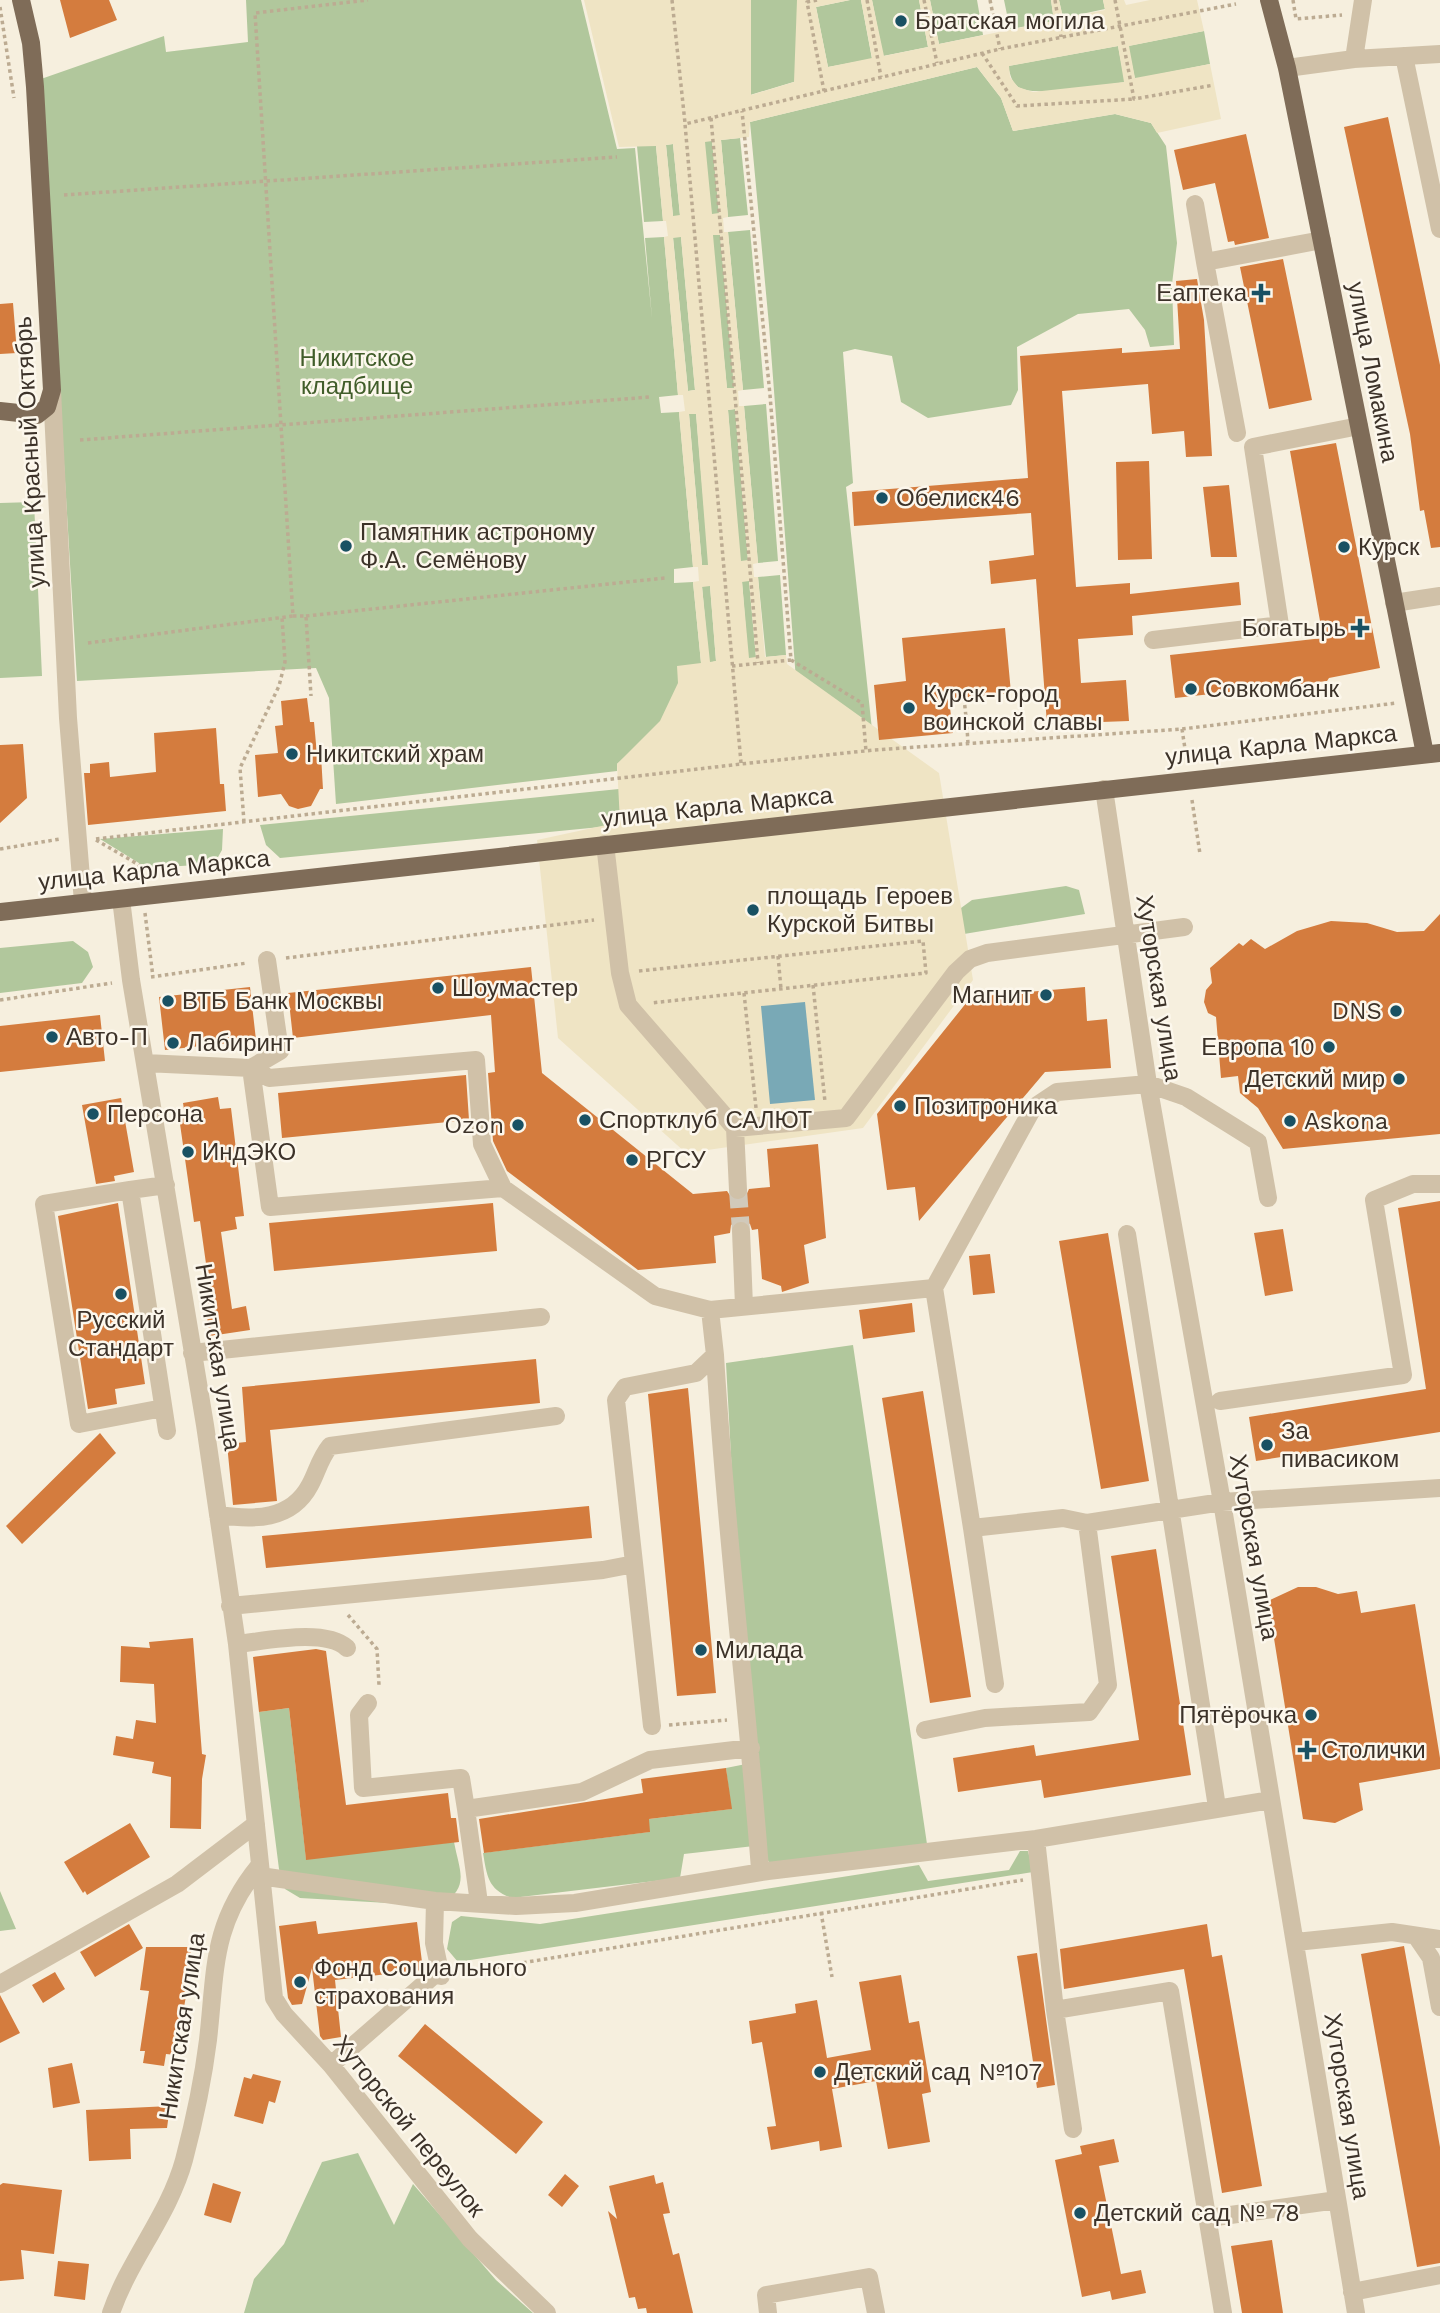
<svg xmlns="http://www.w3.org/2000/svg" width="1440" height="2313" font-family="'Work Sans',sans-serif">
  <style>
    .green { fill: #b1c79c }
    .plaza { fill: #efe4c4; fill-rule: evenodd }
    .water { fill: #79a9b6 }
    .building { fill: #d47c3e }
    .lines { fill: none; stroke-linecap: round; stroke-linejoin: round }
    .minor-tunnel { stroke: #d1c9ba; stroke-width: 18; stroke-dasharray: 18 9; stroke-linecap: butt }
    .path { stroke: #bcab92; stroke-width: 3.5; stroke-dasharray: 3.5 3.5; stroke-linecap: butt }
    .minor { stroke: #d0c1a8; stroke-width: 18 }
    .major { stroke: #7f6c58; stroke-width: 18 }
    .poi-dot { fill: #195163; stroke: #fcf7ec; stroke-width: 2.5 }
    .labels { text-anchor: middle; stroke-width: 5; stroke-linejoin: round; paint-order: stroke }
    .poi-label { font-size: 24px; fill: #3c3229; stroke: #fcf7ec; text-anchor: start }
    .park-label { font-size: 24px; fill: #415d2a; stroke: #fcf7ec }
    .street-label { font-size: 24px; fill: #3c3229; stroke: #fcf7ec }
  </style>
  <rect width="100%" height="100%" fill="#f6efde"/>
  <!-- green -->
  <path class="green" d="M246,0H581L617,149L635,148L652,318L645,238L664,237L678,395L659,397L661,413L679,412L693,567L674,569V583L693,582L701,663L681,705L617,764V771L336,804L329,698L316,668L77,681L41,79L164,36L166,52L248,42Z
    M751,0H798L810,77L750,95Z
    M850,0H861L872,59L828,67L816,7Z
    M872,0H919L928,47L883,56Z
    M930,0H977L983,35L939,44Z
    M1004,0H1051L1054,21L1010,29Z
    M1059,0H1103L1105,9L1063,18Z
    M1204,31L1210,64L1135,79L1128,46Z
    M1118,46L1125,82C1104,85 1031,99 1017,86C1011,81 1010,73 1008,66Z
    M977,67L1001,98L1013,131L1115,114L1151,123L1166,146L1177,243L1172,284L1174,345L1150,347L1145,330L1129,309L1078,314L1017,347L1018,390L1011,405L928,418L901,402L892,356L855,349L843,352L853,483L846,487L873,739L797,693L769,325L750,122Z
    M740,138L748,215L728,217L721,140Z
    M704,141H712L719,214H711Z
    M673,144L680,216H673L666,145Z
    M637,146H656L663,221L644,222Z
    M750,230L764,388L743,390L728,232Z
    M712,235H720L735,388L727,389Z
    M673,237H681L695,390L688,391Z
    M766,404L778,561L758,563L744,406Z
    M735,409L748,561H740L728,410Z
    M696,413L709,565H702L689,414Z
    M34,502L42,676L0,678V503Z
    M780,575L786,655L766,657L758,577Z
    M742,581H749L756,658H748Z
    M702,586H710L716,661L709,663Z
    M619,789L621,825L280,858L266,845L260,825Z
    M223,829L222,850L214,864L147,868L100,839Z
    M1066,886L1079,890L1085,914L958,935L961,908L972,900Z
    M73,941L88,952L93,967L82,983L0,993V948Z
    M853,1345L927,1844L770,1864L766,1857L739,1605L726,1363Z
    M289,1708L306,1859L454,1842C460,1873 470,1886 441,1906L300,1898L285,1889L279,1869L259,1712Z
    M746,1764L754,1846L684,1854L680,1878L512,1898C488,1890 487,1876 483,1853L649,1832V1819L731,1809L726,1768Z
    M1020,1851H1028L1033,1872L458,1962L447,1949L452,1922L461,1916L540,1924L919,1865L928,1881L1009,1870Z
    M0,1891L16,1929L0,1931Z
    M358,2153L394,2225L413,2184L496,2280L533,2313H244L254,2279L284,2244L322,2162Z"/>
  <!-- plaza -->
  <path class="plaza" d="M584,0H751V95L794,82L797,0H850L816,7L828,67L872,58L861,0H872L884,56L928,47L919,0H930L939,44L1054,21L1051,0H1059L1063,18L1105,10L1103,0H1124L1126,5L1150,0H1197L1204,31L1129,46L1135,78L1210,64L1221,119L1157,133L1151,123L1115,114L1013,131L1001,98L977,67L750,122L749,137L721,140L728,217L723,218L724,232H728L743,390L738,391L739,406H744L758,563L753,564L754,577H758L765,657L786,655L787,664L939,773L973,980L863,1128L686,1153L558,1038L537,840L620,822L617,764L660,721L678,683L677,666L701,663L693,582L699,581L698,567H693L679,412L685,411L683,395H678L664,237L668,236L666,221H663L656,146L619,147ZM1118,46L1124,82L1033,92L1018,87L1010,77L1009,66ZM712,141L719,213L712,214L705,142ZM673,144L680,215L673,216L666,145ZM713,235H720L734,388H727ZM681,237L695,390L688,391L673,238ZM735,409L748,560L741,561L728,410ZM689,414H696L708,565H702ZM749,581L756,657L749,658L742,582ZM710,586L716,661L710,662L702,587Z"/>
  <!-- water -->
  <path class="water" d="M805,1002L815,1100L770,1104L761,1006Z"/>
  <!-- building -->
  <path class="building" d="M60,0H109L117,20L70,38Z
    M1388,117L1440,365V547L1431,548L1424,510L1420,511L1410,434L1344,127Z
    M1246,134L1269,238L1235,245L1234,241L1228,242L1215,183L1183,190L1174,150Z
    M1283,259L1312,400L1269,409L1240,267Z
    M1197,279L1204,320L1212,456L1186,457L1184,431L1152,434L1148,384L1062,391L1076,587L1130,583V594L1239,582L1241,605L1132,616L1133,635L1078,639L1081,683L1126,680L1129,721L1047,724L1036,579L991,584L989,561L1034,555L1031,513L854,526L852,492L1028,478L1020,356L1122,348V353L1180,349L1176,281Z
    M13,303L17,353L0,354V304Z
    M1336,443L1380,668L1329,678L1327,681L1175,698L1170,655L1323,638L1290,451Z
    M1149,461L1152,559L1118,560L1116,462Z
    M1229,485L1237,557H1211L1203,487Z
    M1005,628L1011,693L949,699L953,733L879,740L874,685L906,681L902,638Z
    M307,698L310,722H314L317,755H321L323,789H320L311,806L298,809L289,806L281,794L258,797L255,755L278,753L275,726L283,725L281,701Z
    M216,728L220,784H224L226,811L88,825L84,773H90V764L109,762L110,777L156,772L154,733Z
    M23,744L27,798L0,823V745Z
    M1440,914V1134L1283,1149L1258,1108L1240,1093L1238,1076L1221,1078L1216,1017L1208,1013L1204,1002L1206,990L1212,983L1210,968L1239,943L1243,946L1251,939L1265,949L1297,931L1331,921L1367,923L1397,932L1424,931Z
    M531,967L542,1073L693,1194L727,1191L733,1200H744L749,1189L770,1187L767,1149L818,1144L826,1238L804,1245L809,1283L782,1292L781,1286L762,1279L758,1229L752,1230L750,1224L741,1220L731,1225L730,1233L714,1236L716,1263L638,1270L507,1171L493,1141L488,1073L495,1072L491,1015L293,1038L288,993Z
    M250,987L256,1040L165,1050L159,997Z
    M1085,987L1087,1021L1107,1019L1111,1068L1045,1072L919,1221L915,1187L887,1190L877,1114L971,997Z
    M100,1015L105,1061L0,1072V1026Z
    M466,1075L469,1120L282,1138L278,1093Z
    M218,1097L220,1109L231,1108L244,1216L235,1217L237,1229L221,1232L232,1309L246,1306L250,1330L210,1336L203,1293L210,1292L200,1221L194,1222L179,1117L185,1116L183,1103Z
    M121,1098L134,1172L114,1176L115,1181L96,1184L82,1105Z
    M1440,1201V1432L1256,1461L1249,1417L1426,1389L1398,1208Z
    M118,1203L145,1384L115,1389L117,1404L88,1409L58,1216Z
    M493,1203L497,1251L274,1271L269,1223Z
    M1283,1229L1293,1291L1265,1296L1254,1233Z
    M1108,1233L1149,1481L1101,1489L1059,1241Z
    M990,1254L995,1293L973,1295L969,1256Z
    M912,1303L915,1332L863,1339L859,1310Z
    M536,1359L540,1403L270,1430L277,1501L233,1505L227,1444L246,1442L242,1387Z
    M688,1388L716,1693L677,1696L648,1394Z
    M923,1391L971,1697L930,1703L882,1398Z
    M100,1433L116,1453L22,1544L6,1526Z
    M589,1506L592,1538L266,1568L262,1536Z
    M1156,1549L1191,1775L1044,1798L1041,1780L958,1792L953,1758L1034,1745L1036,1756L1139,1740L1111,1556Z
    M1298,1587H1316L1338,1594L1357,1591L1361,1613L1415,1604L1440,1758V1769L1359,1783L1363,1810L1335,1823L1303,1819L1268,1601Z
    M193,1638L202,1754L206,1755L202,1779L201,1829L170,1828L171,1777L152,1773L154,1762L113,1755L116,1736L133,1739L136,1720L156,1723L154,1684L120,1682L121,1646L150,1648L149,1642Z
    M316,1649L326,1651L346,1805L448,1793L451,1818H456L459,1842L306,1860L289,1708L259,1712L253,1657Z
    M726,1768L732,1809L649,1819L650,1832L484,1853L479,1819L643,1793L641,1779Z
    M130,1823L150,1857L87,1895L85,1891L83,1893L64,1862Z
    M316,1921L318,1934L417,1922L423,1970L335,1980L341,2037L323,2040L320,2036L312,1968L302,2004L292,2005L288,1998L279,1926Z
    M129,1924L143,1948L95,1977L80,1952Z
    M1207,1924L1212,1957L1222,1955L1262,2186L1222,2193L1184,1969L1064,1989L1060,1949Z
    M1404,1946L1440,2147V2263L1417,2267L1361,1954Z
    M146,1947H191L190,1972L176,2055L166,2054L164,2066L143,2063L145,2051H140L149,1991L140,1990Z
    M1037,1953L1055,2085L1037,2088L1017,1956Z
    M55,1972L65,1989L43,2003L32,1985Z
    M901,1975L909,2023L919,2021L931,2092L922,2094L930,2142L888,2149L876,2081L832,2089L842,2147L820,2151L819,2141L771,2150L767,2127L776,2126L767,2071L762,2042L752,2044L749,2021L796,2013L795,2004L817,2000L827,2058L871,2050L859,1982Z
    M0,1995L20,2033L0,2043Z
    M425,2024L543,2122L516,2154L398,2056Z
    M72,2063L80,2103L53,2108L48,2068Z
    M253,2074L281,2081L275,2103L269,2101L263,2124L234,2116L244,2077L251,2079Z
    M170,2106L167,2128L130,2129L131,2159L89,2161L86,2110Z
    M1114,2139L1119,2162L1099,2166L1121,2274L1141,2270L1146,2293L1112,2300L1110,2291L1082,2297L1055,2160L1082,2154L1080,2146Z
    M565,2174L579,2186L562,2207L548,2195Z
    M654,2175L656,2184L663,2182L670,2213L663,2214L673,2255L679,2253L693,2313H647L646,2308L638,2309L635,2297L629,2298L608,2211L617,2219L609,2186Z
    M3,2183L62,2190L54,2254L21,2250L24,2279L0,2281V2185Z
    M213,2183L241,2192L231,2223L204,2215Z
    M1272,2240L1283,2313H1242L1231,2246Z
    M58,2261L89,2264L85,2300L54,2296Z"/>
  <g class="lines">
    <!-- minor-tunnel -->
    <path class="minor-tunnel" d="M738,1190L741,1231"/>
    <!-- path -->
    <path class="path" d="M672,0L685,123
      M817,0L807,2L824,91
      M867,0L881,77
      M924,0L937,63
      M990,0L1000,49
      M1055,0L1061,37
      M1115,0L1134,99L1214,85
      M1293,0L1296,19L1342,15
      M0,7L14,98
      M982,53L1017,106L1134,99
      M711,118L758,663
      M64,195L617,157
      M80,440L650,397
      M293,616H306L311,696
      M306,616L665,578
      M88,643L293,616L255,13L368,0
      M791,660L862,703L866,751
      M732,666L791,660L770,395L742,111
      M964,698L967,727
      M952,728L967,727L968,744
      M1182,729L1187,762
      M741,763L685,124L1000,49L1236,4
      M1192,800L1200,854
      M244,822L240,768L279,686L285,662L282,617
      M96,839L741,764L874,750L1182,729L1397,703
      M96,840L139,865L141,878
      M0,849L60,839
      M145,913L153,977
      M778,956L781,989
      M286,958L594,920
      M639,971L923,941L926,973L651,1003
      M151,977L247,963
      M813,985L825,1102
      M744,993L756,1108
      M0,1000L112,983
      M348,1615L377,1649L379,1685
      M669,1725L727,1720
      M821,1912L832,1977
      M461,1973L1023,1880"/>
    <!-- minor -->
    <path class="minor" d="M1404,56L1440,229
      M1354,59L1363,0
      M1287,68L1354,59L1440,54
      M1195,204L1205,262
      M52,390L68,718L83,902
      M1237,433L1205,262L1322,240
      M1394,603L1440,596
      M1153,640L1280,625L1253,447L1359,426
      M1104,789L1148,1084L1222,1502L1356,2313
      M605,844L620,973L628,1005L735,1128L846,1118L956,972L970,959L987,953L1184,927
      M121,899L131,980L205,1425L237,1644L274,1998L284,2014L331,2065L470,2239L547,2313
      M145,1063L251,1068L270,1207L503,1188L655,1296L710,1310L934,1288L1033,1108L1057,1092L1148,1084L1186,1097L1258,1142L1268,1198
      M251,1068L269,1078L476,1060L482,1144L503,1188
      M251,1068L280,1051L267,960
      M735,1128L738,1190
      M166,1185L130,1190L167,1431
      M130,1190L44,1204L79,1424L163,1408
      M741,1231L744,1306
      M1127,1234L1217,1807
      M934,1288L972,1528L1063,1518L1087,1523L1222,1502L1440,1488
      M192,1353L541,1317
      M715,1355C725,1527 747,1698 760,1869L768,1871
      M1220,1401L1403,1375L1374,1200L1413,1184H1440
      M218,1515C253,1520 291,1521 310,1485C317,1472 320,1458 330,1446L556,1416
      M972,1528L995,1684
      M230,1606L603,1570L634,1564
      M237,1644C266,1641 325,1628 347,1648
      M368,1703L359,1715L363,1788L461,1778L466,1809
      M652,1726L616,1400L625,1387L696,1373L715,1355L710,1310
      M925,1730L985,1718L1089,1712L1108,1685L1087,1523
      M1036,1839L1055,2010L1073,2129
      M260,1876L435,1901L516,1906L575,1903L768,1871L1036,1839L1271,1800
      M435,1901L434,1943L441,1976
      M479,1903L466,1809L582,1792L650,1760L751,1748
      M1416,1936L1431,1958L1440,2007
      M1296,1942L1392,1932L1440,1939
      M0,1984L177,1884L256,1824
      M1055,2010L1170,1991L1223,2313
      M331,2065L432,1977
      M1209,2218L1337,2200
      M1352,2292L1440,2275
      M111,2313C129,2260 169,2215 184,2160C194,2122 203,2080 208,2040C216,1970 211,1925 259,1866
      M768,2313L766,2295L869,2277L876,2313"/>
    <!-- major -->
    <path class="major" d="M1269,0L1287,68L1425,754
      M0,411L37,415L47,407L52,390L35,87L31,43L21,0
      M0,912L1440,753"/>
  </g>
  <!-- markers -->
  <g class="poi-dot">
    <circle cx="901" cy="21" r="7"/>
    <path d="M1257.5 282.5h7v7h7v7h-7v7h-7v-7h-7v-7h7z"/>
    <circle cx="882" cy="498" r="7"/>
    <circle cx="346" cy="546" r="7"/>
    <circle cx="1344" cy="547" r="7"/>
    <path d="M1356.5 617.5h7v7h7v7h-7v7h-7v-7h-7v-7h7z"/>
    <circle cx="1191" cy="689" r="7"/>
    <circle cx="909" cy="708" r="7"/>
    <circle cx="292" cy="754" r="7"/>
    <circle cx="753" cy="910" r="7"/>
    <circle cx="438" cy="988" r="7"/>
    <circle cx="1046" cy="995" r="7"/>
    <circle cx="168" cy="1001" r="7"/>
    <circle cx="1396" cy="1011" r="7"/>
    <circle cx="52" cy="1037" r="7"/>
    <circle cx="173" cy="1043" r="7"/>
    <circle cx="1329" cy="1047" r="7"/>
    <circle cx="1399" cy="1079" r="7"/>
    <circle cx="900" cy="1106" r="7"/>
    <circle cx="93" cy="1114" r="7"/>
    <circle cx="585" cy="1120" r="7"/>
    <circle cx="1290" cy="1121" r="7"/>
    <circle cx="518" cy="1125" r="7"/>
    <circle cx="188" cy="1152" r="7"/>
    <circle cx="632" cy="1160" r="7"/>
    <circle cx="121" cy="1294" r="7"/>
    <circle cx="1267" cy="1445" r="7"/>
    <circle cx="701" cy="1650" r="7"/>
    <circle cx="1311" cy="1715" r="7"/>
    <path d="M1303.5 1739.5h7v7h7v7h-7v7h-7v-7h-7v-7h7z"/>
    <circle cx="300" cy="1982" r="7"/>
    <circle cx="820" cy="2072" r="7"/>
    <circle cx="1080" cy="2213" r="7"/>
  </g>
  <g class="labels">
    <!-- poi labels -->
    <g class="poi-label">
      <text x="915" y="29">Братская могила</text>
      <text x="1247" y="301" text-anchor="end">Еаптека</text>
      <text x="896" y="506">Обелиск46</text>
      <text x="360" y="540">Памятник астроному<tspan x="360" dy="28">Ф.А. Семёнову</tspan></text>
      <text x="1358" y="555">Курск</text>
      <text x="1346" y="636" text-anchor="end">Богатырь</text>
      <text x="1205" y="697">Совкомбанк</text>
      <text x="923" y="702">Курск-город<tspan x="923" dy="28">воинской славы</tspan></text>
      <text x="306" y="762">Никитский храм</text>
      <text x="767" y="904">площадь Героев<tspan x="767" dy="28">Курской Битвы</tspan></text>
      <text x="452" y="996">Шоумастер</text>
      <text x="1032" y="1003" text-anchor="end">Магнит</text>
      <text x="182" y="1009">ВТБ Банк Москвы</text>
      <text x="1382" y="1019" text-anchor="end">DNS</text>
      <text x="66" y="1045">Авто-П</text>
      <text x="187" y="1051">Лабиринт</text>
      <text x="1315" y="1055" text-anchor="end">Европа 10</text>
      <text x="1385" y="1087" text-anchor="end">Детский мир</text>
      <text x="914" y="1114">Позитроника</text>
      <text x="107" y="1122">Персона</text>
      <text x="599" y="1128">Спортклуб САЛЮТ</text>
      <text x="1304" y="1129">Askona</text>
      <text x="504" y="1133" text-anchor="end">Ozon</text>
      <text x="202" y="1160">ИндЭКО</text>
      <text x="646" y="1168">РГСУ</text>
      <text x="121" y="1328" text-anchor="middle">Русский<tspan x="121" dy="28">Стандарт</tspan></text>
      <text x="1281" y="1439">За<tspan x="1281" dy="28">пивасиком</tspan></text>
      <text x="715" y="1658">Милада</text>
      <text x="1297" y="1723" text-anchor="end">Пятёрочка</text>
      <text x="1321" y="1758">Столички</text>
      <text x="314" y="1976">Фонд Социального<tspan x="314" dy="28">страхования</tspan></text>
      <text x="834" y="2080">Детский сад №107</text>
      <text x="1094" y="2221">Детский сад № 78</text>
    </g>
    <!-- park labels -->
    <g class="park-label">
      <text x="357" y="366">Никитское<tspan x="357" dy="28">кладбище</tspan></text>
    </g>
    <!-- street labels -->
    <g class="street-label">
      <text transform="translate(1373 372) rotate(79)" y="8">улица Ломакина</text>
      <text transform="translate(30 452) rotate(-93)" y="8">улица Красный Октябрь</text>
      <text transform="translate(1281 745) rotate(-6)" y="8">улица Карла Маркса</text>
      <text transform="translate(717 807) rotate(-6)" y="8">улица Карла Маркса</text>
      <text transform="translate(154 870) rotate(-6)" y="8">улица Карла Маркса</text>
      <text transform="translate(1159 988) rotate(81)" y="8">Хуторская улица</text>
      <text transform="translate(218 1357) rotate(81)" y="8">Никитская улица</text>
      <text transform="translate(1254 1547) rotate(80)" y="8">Хуторская улица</text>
      <text transform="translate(182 2026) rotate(-81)" y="8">Никитская улица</text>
      <text transform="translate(1347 2106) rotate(81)" y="8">Хуторская улица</text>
      <text transform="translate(409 2126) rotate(51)" y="8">Хуторской переулок</text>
    </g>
  </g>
</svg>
